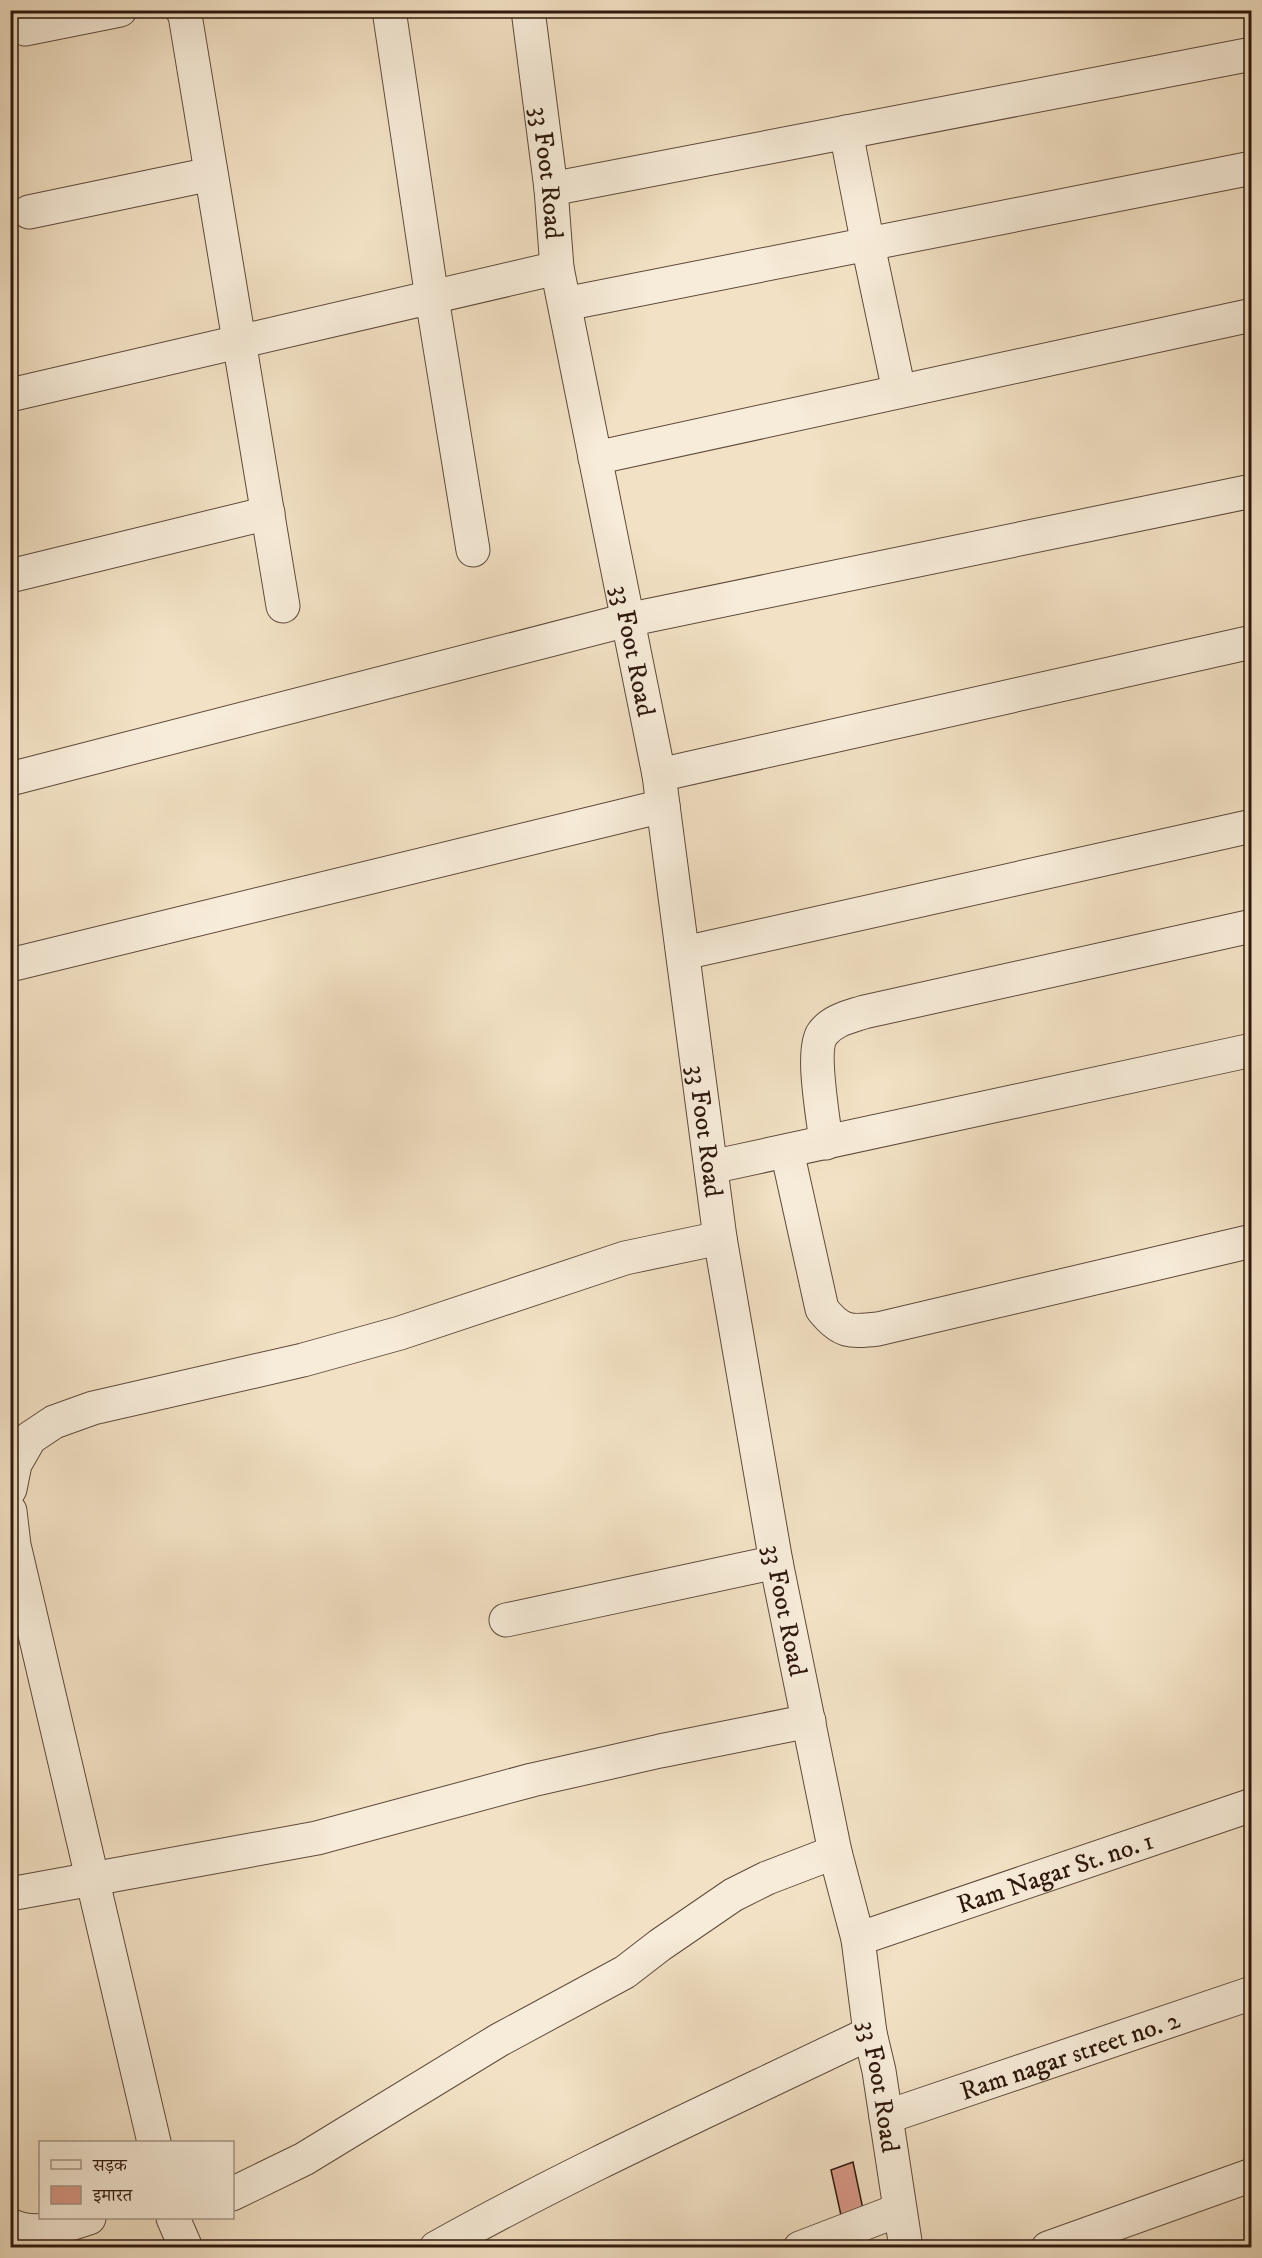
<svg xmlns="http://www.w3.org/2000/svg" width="1262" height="2258" font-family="'IM FELL DW Pica','Noto Serif Devanagari',serif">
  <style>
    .building { fill: #d89987; stroke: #2e180d; stroke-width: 1.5 }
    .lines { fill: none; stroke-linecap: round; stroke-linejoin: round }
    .minor-casing { stroke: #5f4a3b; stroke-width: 35 }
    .minor { stroke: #f7ecd9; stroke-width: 33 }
    .labels { text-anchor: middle; stroke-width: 4.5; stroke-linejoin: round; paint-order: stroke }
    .street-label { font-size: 26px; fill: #2e180d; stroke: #f7ecd9 }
  </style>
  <rect width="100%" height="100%" fill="#f2e1c4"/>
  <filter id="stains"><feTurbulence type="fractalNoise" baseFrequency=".00333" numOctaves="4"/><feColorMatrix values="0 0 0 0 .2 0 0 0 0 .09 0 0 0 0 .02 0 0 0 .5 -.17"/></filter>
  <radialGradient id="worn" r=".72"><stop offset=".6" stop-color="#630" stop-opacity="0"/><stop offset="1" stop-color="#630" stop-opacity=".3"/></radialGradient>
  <!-- building -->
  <path class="building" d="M853,2162L867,2228L846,2238L831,2170Z"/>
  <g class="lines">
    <defs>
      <g id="minor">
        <path d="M182,10L185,15L283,606"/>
        <path d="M389,10L432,298L473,550"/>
        <path id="s1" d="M528,10L551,189L557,268L659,775L720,1238L776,1562L835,1852L858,1939L870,2033L879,2071L906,2248"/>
        <path d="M25,29L120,10"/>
        <path d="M846,132L868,245L899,391"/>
        <path d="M551,189L1252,54"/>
        <path d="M29,212L211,174"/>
        <path d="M565,304L1252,168"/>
        <path d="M10,395L557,268"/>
        <path d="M595,458L1252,315"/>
        <path d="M10,576L268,513"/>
        <path d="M659,775L1252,642"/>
        <path d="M10,779L627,620L1252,491"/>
        <path d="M684,953L1252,826"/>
        <path d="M10,965L663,806"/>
        <path d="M826,1143C824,1121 810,1049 823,1033C833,1020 849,1017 864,1012L1252,926"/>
        <path d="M787,1151L822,1309C841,1333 850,1332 878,1329L1252,1241"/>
        <path d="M711,1167L1252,1050"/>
        <path d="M10,1489L15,1464L30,1438L54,1422L93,1408L303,1360L400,1333L625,1258L720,1238"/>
        <path d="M10,1511L14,1545L154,2142"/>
        <path d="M506,1620L776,1562"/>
        <path d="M10,1894L317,1838L532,1780L660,1751L809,1721"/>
        <path id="s2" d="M858,1939L1252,1805"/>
        <path id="s3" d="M886,2117L1252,1993"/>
        <path d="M232,2194L304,2159L499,2040L625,1972L660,1945L733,1895L767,1878L835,1852"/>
        <path d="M173,2218L186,2248"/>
        <path d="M10,2225C37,2238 63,2226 89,2218"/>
        <path d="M436,2248C577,2169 725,2103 870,2033"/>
        <path d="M800,2248L899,2210"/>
        <path d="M1048,2248L1252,2175"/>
      </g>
    </defs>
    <!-- minor casing -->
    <use href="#minor" class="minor-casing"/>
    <!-- minor -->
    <use href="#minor" class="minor"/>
  </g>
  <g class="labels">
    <!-- street labels -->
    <g class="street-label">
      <text dy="9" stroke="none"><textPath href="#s1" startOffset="164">33 Foot Road</textPath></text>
      <text dy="9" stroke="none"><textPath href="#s1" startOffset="650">33 Foot Road</textPath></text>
      <text dy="9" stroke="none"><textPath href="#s1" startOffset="1136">33 Foot Road</textPath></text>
      <text dy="9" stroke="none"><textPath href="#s1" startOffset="1622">33 Foot Road</textPath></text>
      <text dy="9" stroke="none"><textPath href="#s2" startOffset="208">Ram Nagar St. no. 1</textPath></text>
      <text dy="9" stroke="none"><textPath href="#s3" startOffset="194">Ram nagar street no. 2</textPath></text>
      <text dy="9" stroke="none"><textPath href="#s1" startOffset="2108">33 Foot Road</textPath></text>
    </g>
  </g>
  <!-- margin -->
  <rect width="1262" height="2258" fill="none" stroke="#f2e1c4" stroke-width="36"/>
  <rect x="12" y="12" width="1238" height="2234" fill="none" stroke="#2e180d" stroke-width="3"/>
  <rect x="18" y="18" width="1226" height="2222" fill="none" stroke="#2e180d" stroke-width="1.5"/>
  <!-- legend -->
  <rect x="39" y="2141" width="195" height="78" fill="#f7ecd9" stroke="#a79787" stroke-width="1.5"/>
  <rect x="51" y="2160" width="30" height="9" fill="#f7ecd9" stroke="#a79787" stroke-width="1.5"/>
  <text x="93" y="2171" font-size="18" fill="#2e180d">सड़क</text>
  <rect x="51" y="2186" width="30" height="18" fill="#d89987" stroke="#a79787" stroke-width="1.5"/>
  <text x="93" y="2201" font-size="18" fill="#2e180d">इमारत</text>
  <rect width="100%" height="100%" filter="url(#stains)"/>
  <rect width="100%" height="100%" fill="url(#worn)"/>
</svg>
